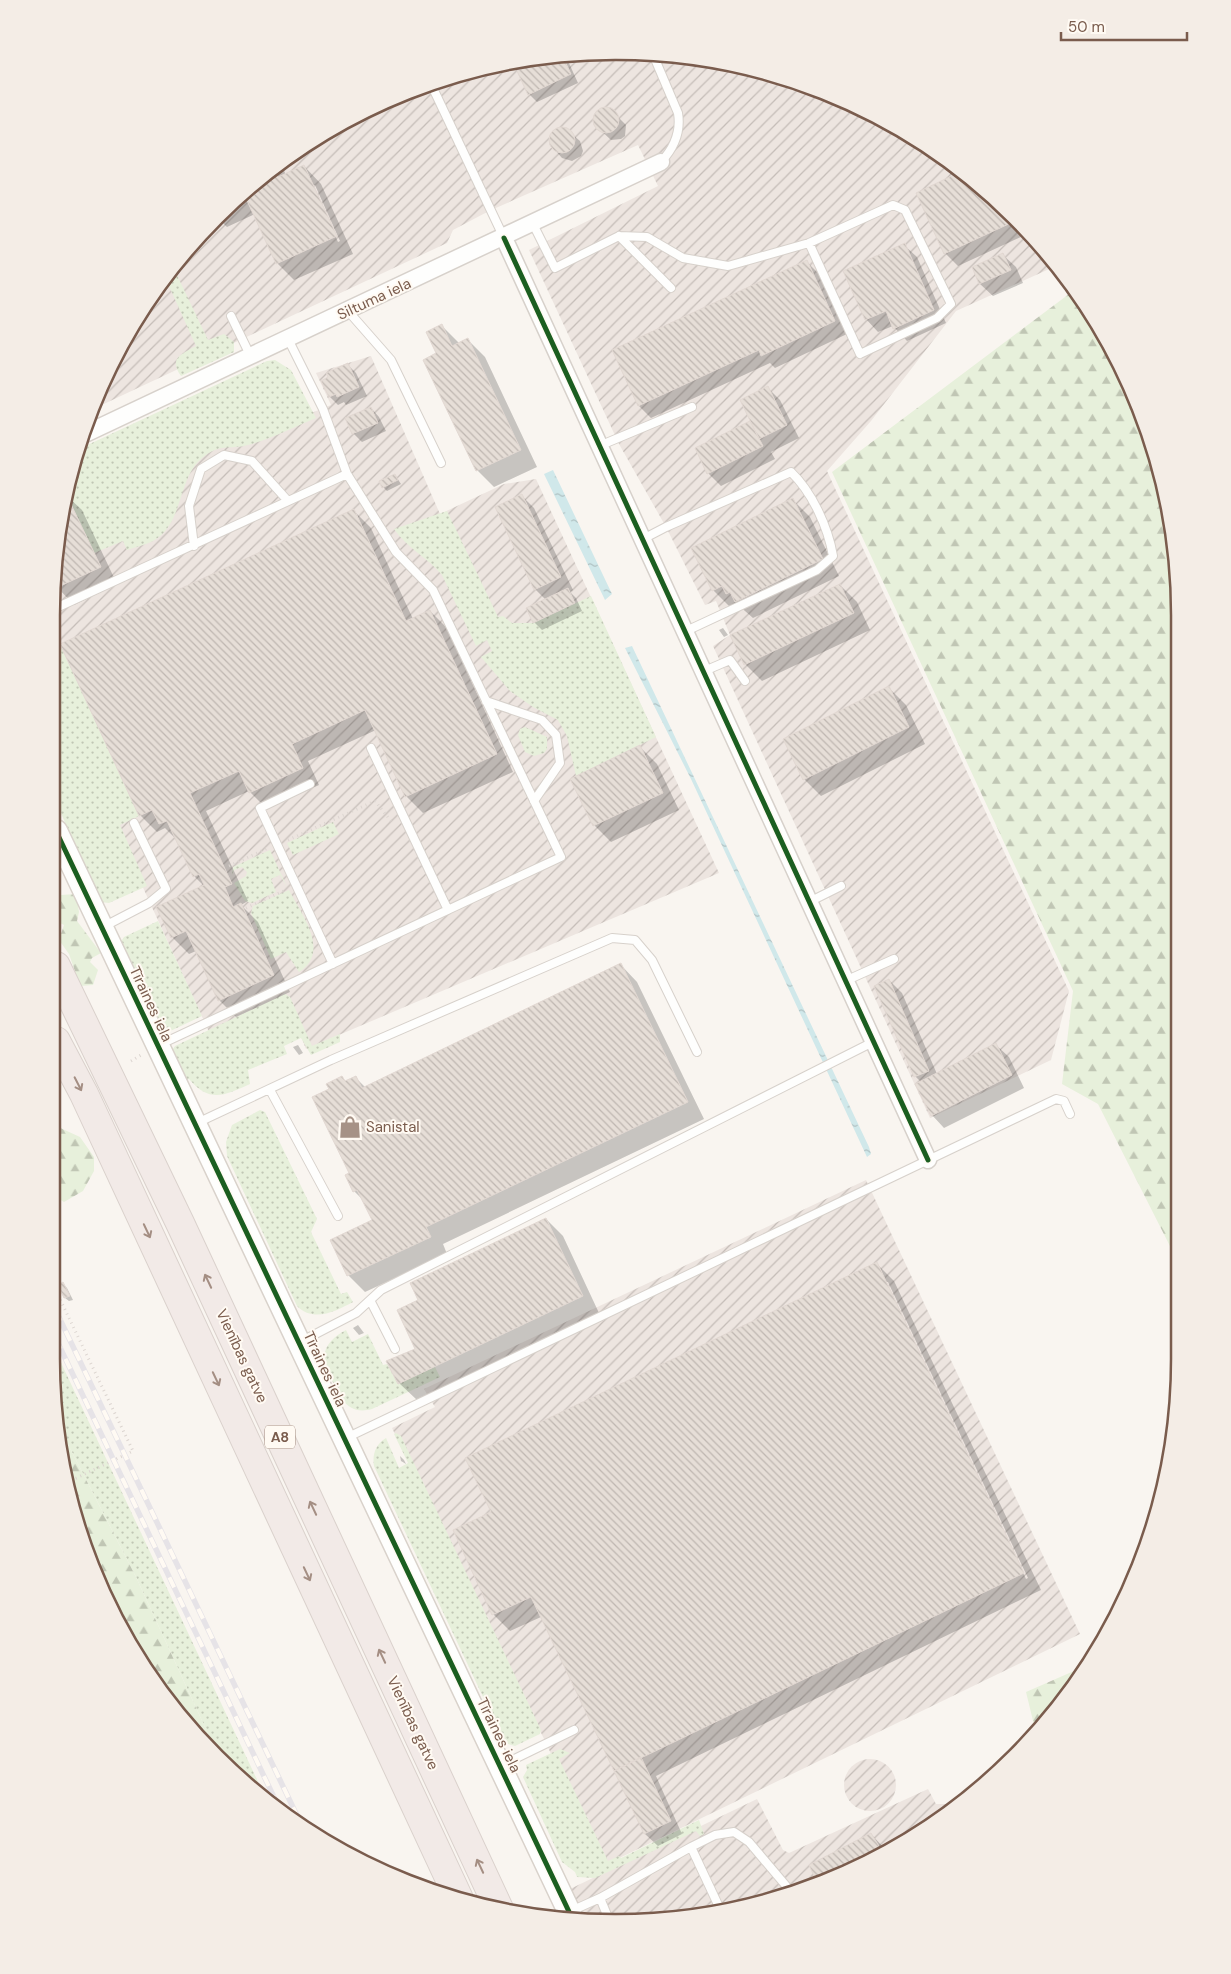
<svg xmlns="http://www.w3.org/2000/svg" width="1231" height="1974" font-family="'DM Sans',sans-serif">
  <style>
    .industrial { fill: url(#industrial-furrows) }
    .grass { fill: url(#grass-dots) }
    .forest { fill: url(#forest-firs) }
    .water { fill: url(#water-ripples) }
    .shadow { fill: #0003; fill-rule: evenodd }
    .building { fill: url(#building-back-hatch); stroke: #e2d8d2 }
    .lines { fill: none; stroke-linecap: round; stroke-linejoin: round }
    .lane-casing { stroke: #d7d1cb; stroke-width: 10 }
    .street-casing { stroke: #d7d1cb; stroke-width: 19 }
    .secondary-casing { stroke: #d9d2cb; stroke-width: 25 }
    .highway-casing { stroke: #dad1cc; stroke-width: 30 }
    .path { stroke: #dcd5d0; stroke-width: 3; stroke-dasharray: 1 4; stroke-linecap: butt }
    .lane { stroke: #fefefd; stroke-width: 8 }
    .street { stroke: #fefefd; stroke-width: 16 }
    .secondary { stroke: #fefefd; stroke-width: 22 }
    .highway { stroke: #f2eae7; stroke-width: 28 }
    .rail-casing { stroke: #e6e3e7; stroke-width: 5.5 }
    .rail { stroke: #fffaf3; stroke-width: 4; stroke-dasharray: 11; stroke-linecap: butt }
    .cycleway-casing { stroke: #fffaf3; stroke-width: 8 }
    .cycleway { stroke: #1b5e20; stroke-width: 5 }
    .oneway { stroke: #a48e83 }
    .labels { text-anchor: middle; stroke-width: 4; stroke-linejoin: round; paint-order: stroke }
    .shield { fill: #fffaf3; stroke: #a28b7f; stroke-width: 1 }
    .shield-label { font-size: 14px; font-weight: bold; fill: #7a5c4d }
    .street-label { font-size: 15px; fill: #7a5c4d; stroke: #fffaf3 }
    .poi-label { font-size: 15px; fill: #7a5c4d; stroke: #fffaf3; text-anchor: start }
    .rim { fill: none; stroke: #7a5c4d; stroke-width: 2.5 }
  </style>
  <defs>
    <pattern id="industrial-furrows" width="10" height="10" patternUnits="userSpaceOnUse" patternTransform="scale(1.25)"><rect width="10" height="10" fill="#ede5e0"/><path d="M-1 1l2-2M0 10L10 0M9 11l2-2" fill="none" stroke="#c5bdb8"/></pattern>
    <pattern id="grass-dots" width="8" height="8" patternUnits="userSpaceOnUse" patternTransform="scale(1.25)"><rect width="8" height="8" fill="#e7f0db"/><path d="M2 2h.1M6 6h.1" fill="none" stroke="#c0c6b4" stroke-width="1.8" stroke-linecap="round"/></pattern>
    <pattern id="forest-firs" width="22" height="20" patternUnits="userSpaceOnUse" patternTransform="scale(1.25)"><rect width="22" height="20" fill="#e7f0db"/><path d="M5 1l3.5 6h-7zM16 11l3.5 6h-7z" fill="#c0c6b4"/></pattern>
    <pattern id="water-ripples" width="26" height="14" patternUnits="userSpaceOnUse" patternTransform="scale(1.25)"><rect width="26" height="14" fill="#d0e8ea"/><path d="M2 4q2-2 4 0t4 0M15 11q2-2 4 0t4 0" fill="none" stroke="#aebfc0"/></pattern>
    <pattern id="building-back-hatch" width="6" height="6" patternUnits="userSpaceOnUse" patternTransform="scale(1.25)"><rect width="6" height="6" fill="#e6ded7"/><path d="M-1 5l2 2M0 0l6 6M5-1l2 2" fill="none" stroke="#bfb7b1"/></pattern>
  </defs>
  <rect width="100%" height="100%" fill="#f9f5f0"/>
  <!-- industrial -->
  <path class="industrial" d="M652,52L761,70L865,109L959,168L1040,244L1056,266L956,311L871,421L827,471L1069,991L1051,1060L930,1118L713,646L730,635L716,601L705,605L666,527L619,444L529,250L658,186L638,145L489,211L453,230L447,243L91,410L94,400L168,272L243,191L333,127L434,81L542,56Z
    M371,356L440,514L504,484L536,479L719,873L306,1049L300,1034L225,1067L76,741L56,713V542L73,480L277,427L331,405L316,373Z
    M866,1180L1080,1634L603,1866L546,1743L392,1428L435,1407L424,1389Z
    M844 1785a26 26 0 1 1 52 0a26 26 0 1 1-52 0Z
    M928,1789L936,1804H958L929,1827L797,1893L689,1918L615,1923L585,1920L570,1889L757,1799L783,1850L789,1853Z"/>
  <!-- grass -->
  <path class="grass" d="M175,271L208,340L224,334L234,342V352L181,376C168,358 182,354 196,346L165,277Z
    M275,360L291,370L316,418C294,427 271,439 248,445C229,450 220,443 202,458C177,479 184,524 153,541C145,545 135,547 127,550L123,541L94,553L68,498L81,448L267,361Z
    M447,511L498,617L503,616L512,623H533L591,596L656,737L576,776L567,736L558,720L533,707L510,691L481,657L492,651L487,640L476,646L442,575C428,558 407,548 394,529Z
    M56,641L60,644L139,816L120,825L147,886L109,903L100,902L56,802Z
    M525,727L547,737V749L544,753L534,756L525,752L518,735L520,729Z
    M333,822L339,834L293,855L287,843Z
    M270,850L287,887L280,875L271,879L276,892L252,903L245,901L234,883L246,876L247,872L242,867L234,870L232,875L233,867Z
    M289,890C302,915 331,952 299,972L286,952L271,959L251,913L253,906Z
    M158,921L202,1016L164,1034L120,943L124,937Z
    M285,994L290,997L312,1046L340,1034V1042L311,1055L301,1038L284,1046L287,1054L248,1070L250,1084C225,1095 210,1104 189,1079L185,1081L171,1052L175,1046Z
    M260,1110L265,1112L317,1219L311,1232L341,1294L347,1292L353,1302C336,1311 314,1323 297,1306L227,1156L226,1142L232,1125Z
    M346,1330L352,1342L368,1334L383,1365L387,1364L398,1384L435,1367L440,1377L372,1409C347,1416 339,1396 331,1378C328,1371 322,1363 324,1356C326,1343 335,1336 346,1330Z
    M56,1352L267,1801L215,1749L136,1577L56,1421Z
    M396,1433L401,1436L541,1730L540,1734L515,1746L505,1743L501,1735L374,1466C372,1454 376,1444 386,1438L399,1468L408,1463L394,1434Z
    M560,1749L570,1753L559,1759L608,1861L619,1856L621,1858L699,1820L704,1834L700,1836L696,1831L595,1878L577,1877L575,1872L562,1862L523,1777L527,1770L526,1765Z"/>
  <!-- forest -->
  <path class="forest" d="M1073,291L1104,334L1160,469L1179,578L1176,1258L1098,1104L1062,1084L1073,991L832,472Z
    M56,888L61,895L76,894L79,912L77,921L101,953L92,958L90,962L98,970L93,985L80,986L69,954L59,940L64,925L56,921Z
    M56,1126L80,1137L94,1157V1171L83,1191L64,1202L56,1197Z
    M56,1421L136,1577L215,1749L168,1702L110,1608L81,1540L56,1432Z
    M1083,1667L1063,1702L1036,1733L1026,1692Z"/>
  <!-- water -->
  <path class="water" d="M553,470L612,594L605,600L544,474Z
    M632,646L869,1147L871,1154L867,1157L691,779L625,648Z"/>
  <!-- shadow -->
  <path class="shadow" d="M562,55L568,61L578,83L537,102L529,94L518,72L552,56Z
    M610,109L626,125L625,136L621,139L611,140L594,124L596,113L599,110Z
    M566,129L580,141L583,151L581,156L572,161L562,158L554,149L550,139L556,130Z
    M281,164L286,175L304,166L321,184L353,254L294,280L277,263L255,214L227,227L218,218L243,191ZM312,185H315L340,241L338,242Z
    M963,172L1020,225L1025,235L958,266L945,253L918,193Z
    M904,245L917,257L946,323L907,341L893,326L878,332L866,319Z
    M1003,255L1016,267L1023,283L993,296L980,284L973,268Z
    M806,261L819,274L847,334L775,368L770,363L651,418L639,406Z
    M442,326L459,343L468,340L485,357L537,467L494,487L477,470L438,354Z
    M348,365L356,373L367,396L346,405L344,402L338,405L330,397L323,381Z
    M767,387L780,400L799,438L771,452L775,459L721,486L708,473L697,449L752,421Z
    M371,408L379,417L386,431L362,442L353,433Z
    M395,475L401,484L387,491L383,487Z
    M522,496L534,508L573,590L570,592L576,598L582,611L542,630L534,622L546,600L535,589L497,508Z
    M68,497L82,510L117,584L74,605L57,587L56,542Z
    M793,500L810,517L839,576L753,618L737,604L730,607L713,590Z
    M354,511L371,528L413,619L430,611L447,628L513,772L423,813L406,796L376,730L308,761L319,785L267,809L249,791L206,811L248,901L241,905L258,922L290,992L236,1017L219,1000L196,951L189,954L172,937L204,886L194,876L177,840L165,828L157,832L140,815Z
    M840,585L857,602L870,630L762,681L745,664Z
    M723,628L728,635L724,637L719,630Z
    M889,688L906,705L925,744L821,796L804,779Z
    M640,747L657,764L679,810L611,842L594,825Z
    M620,964L637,982L704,1119L443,1244L447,1254L365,1292L348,1275L374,1221L364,1201L354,1191L331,1090L342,1078L346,1082L356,1078L366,1088Z
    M889,980L902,993L937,1074L996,1045L1009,1057L1024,1088L944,1128L932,1115L921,1082L915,1076Z
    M298,1045L303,1053L299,1055L293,1047Z
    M546,1219L563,1236L599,1313L417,1400L399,1383L417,1349L420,1300Z
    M877,1264L894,1281L1041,1590L656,1776L682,1834L658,1846L645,1834L541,1617L510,1631L493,1614L492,1513ZM885,1282H888L1028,1578L1026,1579Z
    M63,1284L67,1288L73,1300L69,1301L65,1298L59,1286Z
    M358,1325L364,1333L359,1335L353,1328Z
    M400,1456L404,1460L406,1464L401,1461Z
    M871,1834L885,1849L818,1882Z"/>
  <!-- building -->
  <path class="building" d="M562,55L571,74L528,95L517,71L549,56Z
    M593 120a13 13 0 1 1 26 0a13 13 0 1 1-26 0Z
    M549 140a13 13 0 1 1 26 0a13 13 0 1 1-26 0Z
    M304,165L337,236L276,264L244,194L238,197L275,169L278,177Z
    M962,171L1010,216L1013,222L944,254L916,193Z
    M905,243L934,310L893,329L886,311L865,320L843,271Z
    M1003,253L1011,270L979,284L972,267Z
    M807,260L835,321L761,356L759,350L638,406L612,350Z
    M442,324L452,346L468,338L521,450L476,471L423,360L436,353L426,332Z
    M348,363L359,387L337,397L336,394L329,397L321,381L328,377L326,373Z
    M768,386L787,425L759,439L740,400Z
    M371,407L378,423L352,434L345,418Z
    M750,421L763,446L707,474L695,448Z
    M395,474L398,480L382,488L379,481Z
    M522,494L561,577L534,590L495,507Z
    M68,498L101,567L56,588V542Z
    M793,498L823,559L735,602L730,592L726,594L722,586L712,591L691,548Z
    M354,509L406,621L430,610L497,754L405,797L365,710L292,744L303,768L249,793L239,771L190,793L232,884L225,887L233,907L241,903L274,975L218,1001L186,931L171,938L156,907L204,885L199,874L193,877L167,821L159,824L152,810L139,816L60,644Z
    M840,584L854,613L744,665L730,635Z
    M568,588L575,603L533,623L526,608Z
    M889,686L909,727L803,780L783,739Z
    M640,745L663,793L593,826L570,779Z
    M621,963L688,1102L426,1227L431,1237L347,1276L330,1240L372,1220L357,1190L353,1192L345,1175L349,1173L312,1097L329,1089L326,1084L342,1076L345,1081L356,1076L362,1088Z
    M889,979L929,1071L914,1077L874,986Z
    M996,1043L1012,1075L931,1116L915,1084Z
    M546,1218L583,1296L398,1384L386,1361L415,1349L397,1310L418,1300L410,1283Z
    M877,1262L1024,1573L614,1771L531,1597L492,1615L453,1530L491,1512L465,1458Z
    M63,1282L70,1296L64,1298L58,1285Z
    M641,1757L671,1821L644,1834L614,1771Z
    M871,1833L882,1851L817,1883L809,1865Z"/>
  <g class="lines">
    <defs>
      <path id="lane" d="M652,52L678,113C681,131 674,148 661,162
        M431,84L504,238
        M533,224L555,268L619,236L647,237L683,258L728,266L809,243L860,354L937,318L951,304L905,210L893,205L809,243
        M619,236L671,288
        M348,311L391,360L441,463
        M231,316L251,357
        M288,339L323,409L347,474
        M599,446L692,407
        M641,540L666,527L791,472C812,492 828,527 833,556L817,570L684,632
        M194,546L189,506L201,469L224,455L252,461L288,501
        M56,608L347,474L396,552L433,590L561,857L159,1045
        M702,672L730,660L745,681
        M486,701L542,720L556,735L560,763L534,801
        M371,748L448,910
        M310,784L260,808L333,964
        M809,902L841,886
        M103,927L149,903L166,889L134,823
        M845,981L894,959
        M270,1090L338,1216
        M197,1123L331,1060L612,938L635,940L652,960L697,1052
        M370,1300L395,1349
        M300,1342L356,1313L381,1290L873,1042
        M346,1438L1056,1099L1064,1101L1070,1114
        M502,1765L574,1730
        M691,1847L715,1835L734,1832L749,1842L793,1894
        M600,1898L610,1922
        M571,1911L600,1898L691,1847L721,1911"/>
      <path id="street" d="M504,238L928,1160
        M85,434L661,162"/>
      <path id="secondary" d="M56,831L572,1918"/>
      <path id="highway" d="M56,966L180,1223L500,1911
        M56,1041L84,1094L459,1899"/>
    </defs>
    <!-- lane casing -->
    <use href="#lane" class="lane-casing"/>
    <!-- street casing -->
    <use href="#street" class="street-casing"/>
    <!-- secondary casing -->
    <use href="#secondary" class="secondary-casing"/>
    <!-- highway casing -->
    <use href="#highway" class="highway-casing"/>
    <!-- path -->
    <path class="path" d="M288,840L375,801L391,821
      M229,866L268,848
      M246,908L286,890
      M131,1061L141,1055
      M56,1103L59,1101
      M56,1291L133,1451L68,1482"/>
    <!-- lane -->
    <use href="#lane" class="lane"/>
    <!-- street -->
    <use href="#street" class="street"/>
    <!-- secondary -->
    <use href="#secondary" class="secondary"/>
    <!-- highway -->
    <use href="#highway" class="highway"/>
    <defs>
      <path id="rail" d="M56,1311L301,1824
        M56,1339L281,1812"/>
    </defs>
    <!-- rail casing -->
    <use href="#rail" class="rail-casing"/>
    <!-- rail -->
    <use href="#rail" class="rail"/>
    <defs>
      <path id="cycleway" d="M504,238L928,1160
        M56,831L572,1918"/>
    </defs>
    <!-- cycleway casing -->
    <use href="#cycleway" class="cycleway-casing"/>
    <!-- cycleway -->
    <use href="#cycleway" class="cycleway"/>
  </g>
  <!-- one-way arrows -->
  <defs><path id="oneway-shaft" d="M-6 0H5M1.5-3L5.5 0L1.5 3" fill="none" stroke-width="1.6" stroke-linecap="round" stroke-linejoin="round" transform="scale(1.25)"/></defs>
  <g class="oneway">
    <use href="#oneway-shaft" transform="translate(78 1084) rotate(63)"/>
    <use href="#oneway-shaft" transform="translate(147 1231) rotate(65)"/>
    <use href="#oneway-shaft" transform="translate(208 1281) rotate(-115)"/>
    <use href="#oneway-shaft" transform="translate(216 1379) rotate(65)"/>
    <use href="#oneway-shaft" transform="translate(313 1508) rotate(-115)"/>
    <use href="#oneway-shaft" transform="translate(307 1574) rotate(65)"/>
    <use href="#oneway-shaft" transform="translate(382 1656) rotate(-115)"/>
    <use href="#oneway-shaft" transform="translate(480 1866) rotate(-115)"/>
  </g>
  <!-- icons -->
  <defs>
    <symbol id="shop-bare" viewBox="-9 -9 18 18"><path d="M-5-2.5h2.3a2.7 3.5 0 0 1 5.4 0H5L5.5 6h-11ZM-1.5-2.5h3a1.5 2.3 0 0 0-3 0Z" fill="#a69286" stroke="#fffaf3" stroke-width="2.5" paint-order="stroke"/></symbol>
  </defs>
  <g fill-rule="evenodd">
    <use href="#shop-bare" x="334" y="1111" width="32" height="32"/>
  </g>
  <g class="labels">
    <!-- shield labels -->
    <rect class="shield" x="265" y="1425.5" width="30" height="23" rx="4"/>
    <g class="shield-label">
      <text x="280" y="1442">A8</text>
    </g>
    <!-- street labels -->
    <g class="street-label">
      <text transform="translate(374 299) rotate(-25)" y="5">Siltuma iela</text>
      <text transform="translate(151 1004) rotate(65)" y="5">Tīraines iela</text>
      <text transform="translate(242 1356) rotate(65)" y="5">Vienības gatve</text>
      <text transform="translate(325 1369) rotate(65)" y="5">Tīraines iela</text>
      <text transform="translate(413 1723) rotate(65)" y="5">Vienības gatve</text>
      <text transform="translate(499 1735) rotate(64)" y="5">Tīraines iela</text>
    </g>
    <!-- poi labels -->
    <g class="poi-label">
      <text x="366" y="1132">Sanistal</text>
    </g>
  </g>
  <!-- crop -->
  <path d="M0 0H1231V1974H0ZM615 60H616A555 555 0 0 1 1171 615V1359A555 555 0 0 1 616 1914H615A555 555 0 0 1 60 1359V615A555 555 0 0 1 615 60Z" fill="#f4ede6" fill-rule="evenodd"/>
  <path class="rim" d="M615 60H616A555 555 0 0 1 1171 615V1359A555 555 0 0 1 616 1914H615A555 555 0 0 1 60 1359V615A555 555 0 0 1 615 60Z"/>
  <!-- scale -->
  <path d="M1061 32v8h126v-8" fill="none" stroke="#7a5c4d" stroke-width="2.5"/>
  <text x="1068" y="32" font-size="15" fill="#7a5c4d" stroke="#fffaf3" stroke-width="4" paint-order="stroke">50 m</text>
</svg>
